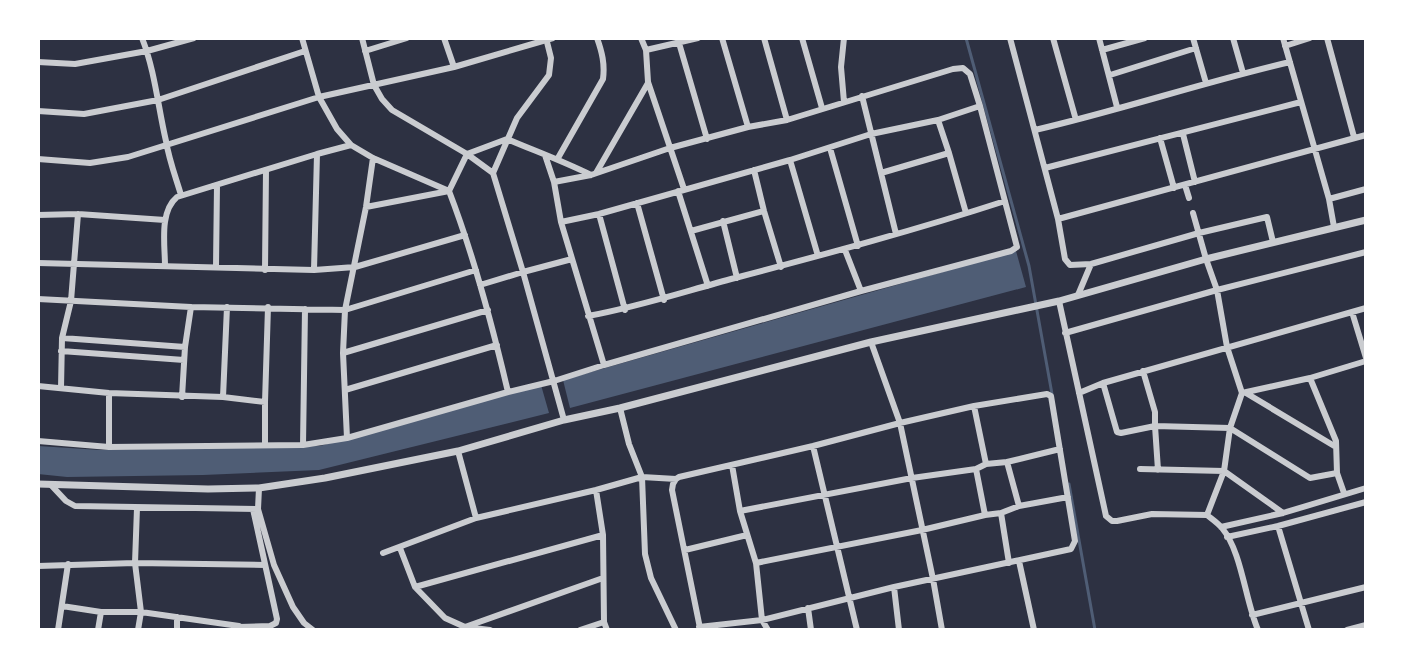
<svg xmlns="http://www.w3.org/2000/svg" width="1404" height="668" font-family="Roboto,sans-serif">
  <style>
    .water { fill: #4f5d75 }
    .lines { fill: none; stroke-linecap: round; stroke-linejoin: round }
    .stream { stroke: #4f5d75; stroke-width: 3 }
    .minor { stroke: #caccd0; stroke-width: 6 }
    .tertiary { stroke: #caccd0; stroke-width: 7 }
  </style>
  <rect width="100%" height="100%" fill="#2d3142"/>
  <!-- water -->
  <path class="water" d="M1016,251L1026,287L570,408L563,380Z
    M541,385L549,413L319,470L203,475L67,477L38,474V446L100,450L320,446Z"/>
  <g class="lines">
    <!-- stream -->
    <path class="stream" d="M966,38L1029,266L1052,394
      M1069,484L1095,630"/>
    <!-- minor -->
    <path class="minor" d="M142,38C155,71 158,107 166,141C169,160 176,178 181,195
      M302,38L319,97L337,129L351,145L373,158L449,191C474,256 492,324 508,392
      M362,38L374,85L382,99L392,110L467,154L493,173L523,272L564,420
      M444,38L454,67
      M641,38L646,50L648,82L684,189
      M722,38L748,127
      M764,38L787,120
      M802,38L822,108
      M844,38L841,67L844,102
      M1010,38L1058,219L1065,259L1070,265L1091,264L1199,233L1267,217L1273,242
      M1053,38L1076,120
      M1099,38L1117,107
      M1193,38L1206,83
      M1233,38L1243,73
      M1283,38L1329,199L1334,227
      M1327,38L1354,137
      M679,43L707,139
      M1285,46L1310,38
      M646,50L698,38
      M1102,50L1145,38
      M365,51L407,38
      M38,62L75,64L147,51L194,38
      M1110,75L1196,48
      M862,96L896,234
      M38,111L84,114L158,100L305,51
      M938,120L949,153L966,213
      M1035,130C1121,110 1204,82 1290,62
      M1183,134L1195,182
      M1160,138L1174,188
      M830,148L858,246
      M545,155L554,182L561,222L604,365
      M558,158L603,79C605,64 602,52 597,38
      M38,159L90,163L128,157L319,97L454,67L553,38
      M790,160L818,256
      M1045,168L1301,102
      M754,170L764,211L781,267
      M493,173L517,118L549,75L551,58L546,38
      M596,173L648,83
      M881,173L949,153
      M1185,185L1189,198
      M449,191L467,154L507,139C535,151 563,161 591,175
      M678,191L708,286
      M1329,199L1366,189
      M637,203L664,300
      M366,207L449,191
      M1193,213L1206,259L1217,290L1227,347L1242,393L1230,428L1224,471L1207,515
      M599,214L625,310
      M38,215L78,214L165,220
      M1058,219L1366,135
      M723,221L737,278
      M561,222L599,214L790,160L871,134L938,120L980,106
      M691,231L764,211
      M845,250L861,291
      M38,263L314,270L355,267L465,235
      M165,266C165,245 159,212 177,197L317,154L351,145
      M216,267L217,185
      M265,270L266,170
      M314,270L317,154
      M480,285L523,272L572,259
      M1078,295L1091,264
      M38,299L191,307L345,310L476,270
      M1059,301L1106,516L1112,521H1117L1152,514L1207,515C1212,519 1218,523 1222,528C1242,552 1245,600 1258,630
      M1352,312L1366,358
      M588,316C638,307 686,291 735,278C826,254 916,230 1005,201
      M1065,333L1217,290L1366,252
      M62,338L185,347
      M871,342L900,423L933,579L942,630
      M61,351L184,360
      M343,353L488,310
      M1143,371L1155,412V426L1230,428L1310,478L1337,473
      M1310,378L1336,441L1337,473L1344,493
      M1103,383L1117,432L1121,433L1155,426L1158,470
      M38,386L109,393L223,397L265,402
      M61,388L62,338L71,301L78,214
      M345,390L497,345
      M1079,393L1103,383L1366,308
      M1242,393L1310,378L1366,361
      M1246,393L1336,447
      M182,397L185,347L191,307
      M223,397L227,307
      M974,406L986,464
      M620,408L629,444L642,477L645,554L651,578L676,630
      M347,438L343,353L345,310L366,207L373,158
      M38,441L109,447L303,445L347,438L508,392L554,381L604,365L861,291L1011,251L1017,247L980,106L970,74L963,68L953,69L787,120L748,127L670,148L591,175L554,182
      M265,445V402L268,307
      M303,445L305,309
      M813,446L857,630
      M109,447V393
      M458,451L476,518
      M1007,462L1019,506
      M732,465L740,511L756,563L762,620L768,630
      M976,469L985,515
      M1140,469L1224,471L1283,513
      M676,479L673,484L672,490L700,628
      M51,485L66,501L75,506L258,509
      M259,488L258,509L274,565L293,607L304,623L313,630
      M596,490L603,535L604,622L607,630
      M137,508L135,563L141,612L138,630
      M740,511L912,478L976,469L986,464L1007,462L1060,449
      M1001,513L1009,563
      M1278,526L1309,630
      M1221,527L1283,513L1366,488
      M1227,537L1278,526L1366,502
      M400,548L415,587L445,618L465,627L490,630
      M685,550L747,535
      M383,553L476,518L596,490L642,477L676,479L679,477L813,446L900,423L974,406L1047,394L1051,396L1075,541L1071,549L894,587L762,620L699,627
      M1019,561L1034,630
      M756,563L922,530L985,515L1001,513L1019,506L1068,497
      M38,566L135,563L265,565
      M415,587L603,535
      M894,587L899,630
      M62,606L101,612H141L239,626L245,630
      M808,608L811,630
      M1252,615L1366,587
      M239,627L270,626L276,623L277,619L253,509
      M465,627L603,578
      M58,630L68,564
      M98,630L101,612
      M177,630V617
      M580,630L604,622
      M1347,630L1366,625"/>
    <!-- tertiary -->
    <path class="tertiary" d="M38,484L208,489L259,488L325,478L458,451L564,420L620,408L871,342L1059,301L1206,259L1366,220"/>
  </g>
  <!-- border -->
  <rect width="1404" height="668" fill="none" stroke="#ffffff" stroke-width="80"/>
</svg>
